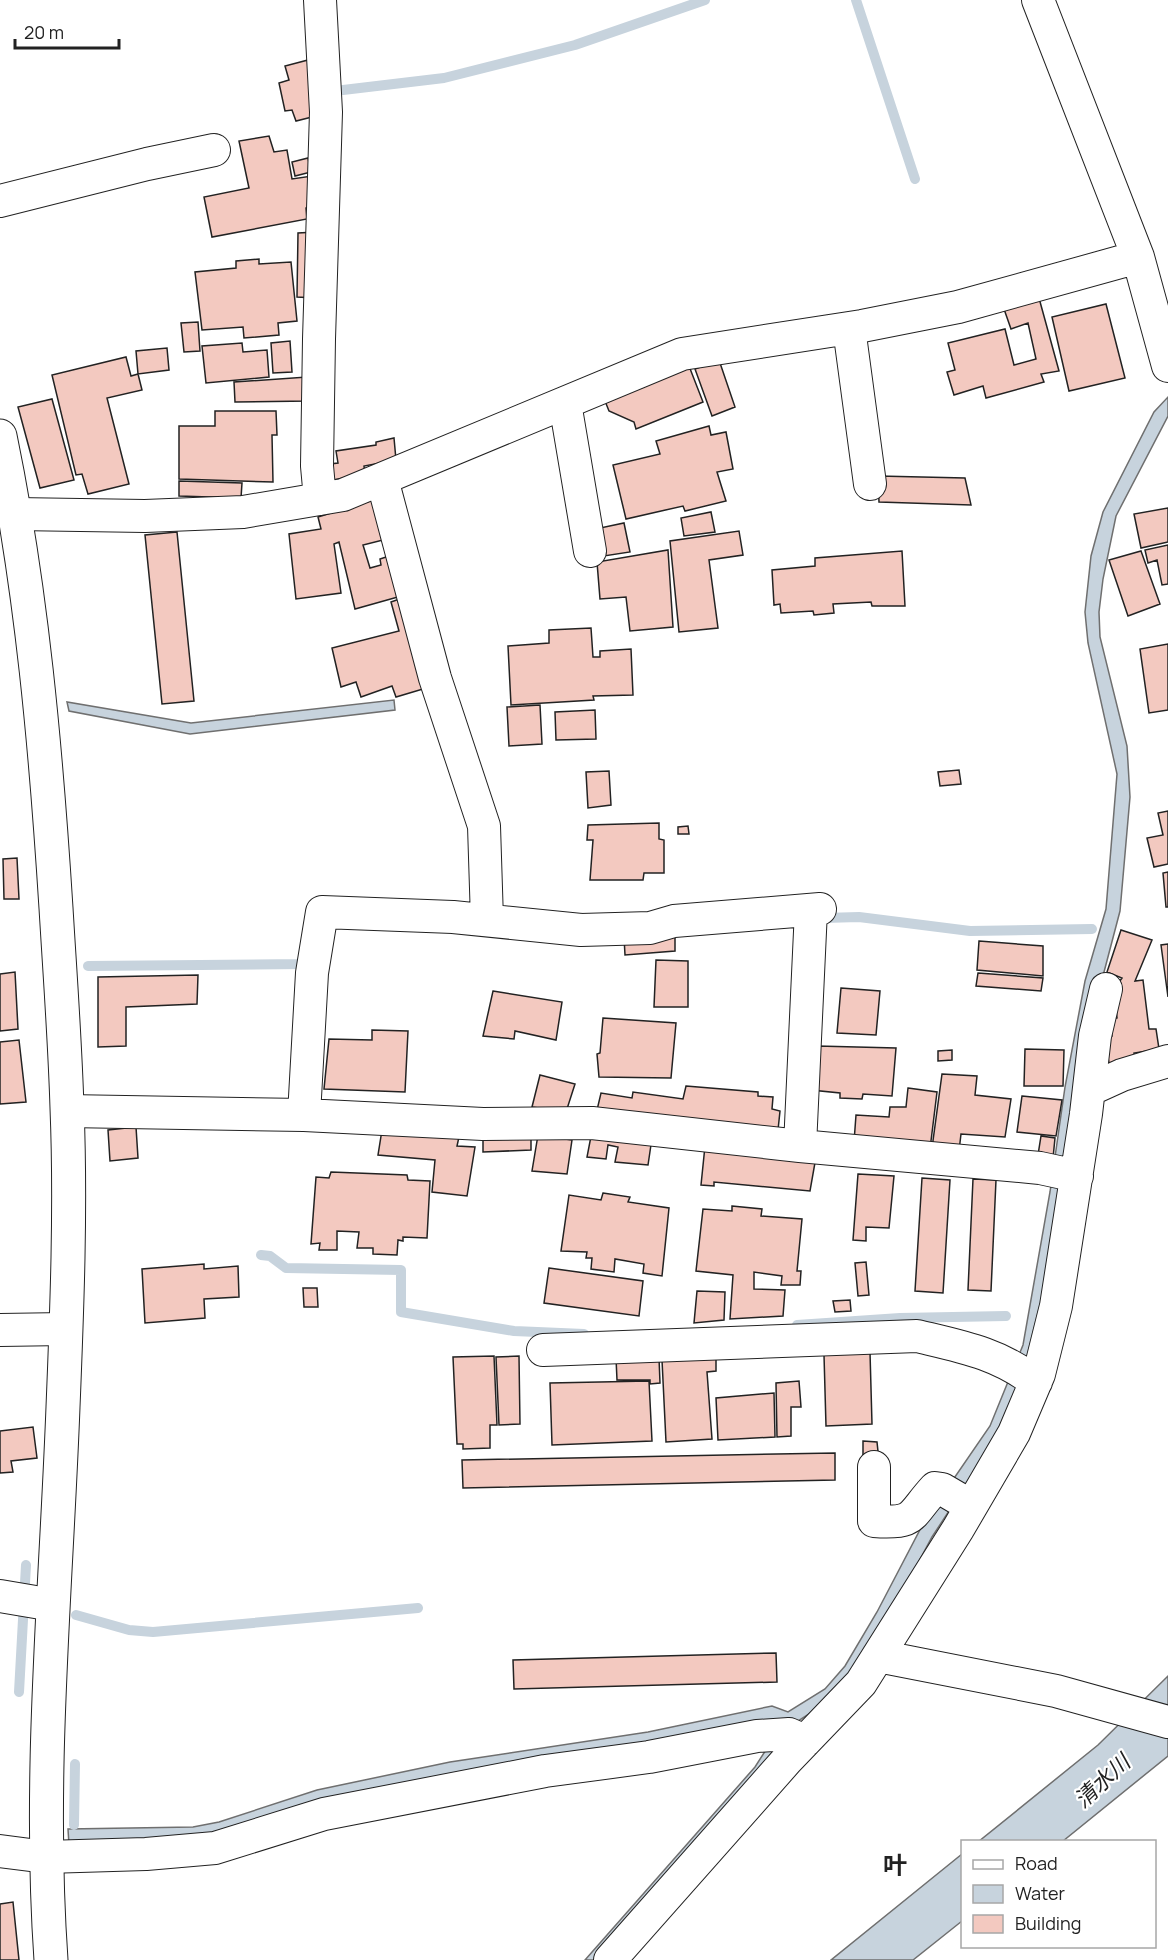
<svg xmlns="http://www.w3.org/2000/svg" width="1168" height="1960" font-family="Manrope,'Noto Sans JP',sans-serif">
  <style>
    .water { fill: #c7d3dd; stroke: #6f6f6f; stroke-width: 1.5 }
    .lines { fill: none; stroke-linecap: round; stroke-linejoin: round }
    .stream { stroke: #c7d3dd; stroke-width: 10 }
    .building { fill: #f3c9c0; stroke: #222; stroke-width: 1.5 }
    .minor-casing { stroke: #222; stroke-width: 34 }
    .tertiary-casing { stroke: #222; stroke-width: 35 }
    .minor { stroke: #fff; stroke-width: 32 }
    .tertiary { stroke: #fff; stroke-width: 33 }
    .labels { text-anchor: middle; stroke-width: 4.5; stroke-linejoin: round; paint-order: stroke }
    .water-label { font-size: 22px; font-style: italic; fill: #222; stroke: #fff }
    .quarter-label { font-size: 24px; font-weight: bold; fill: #222; stroke: #fff }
  </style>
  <rect width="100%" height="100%" fill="#fff"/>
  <!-- water -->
  <path class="water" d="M1168,397V416L1116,516L1103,579L1099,612L1100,637L1127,746L1130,797L1120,911L1093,1014L1046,1296L1009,1419L932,1537L863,1666L809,1714L792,1725L204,1841L69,1845L68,1829L193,1827L219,1822L317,1790L450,1762L648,1732L772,1706L788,1712L825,1689L845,1666L877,1612L924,1522L990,1426L1023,1345L1050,1192L1065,1087L1085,981L1106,909L1117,774L1088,643L1085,612L1091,556L1103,512L1154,412Z
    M394,700L395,710L190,734L69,711L67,702L191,723Z
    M1168,1676V1756L1063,1841L978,1842L1098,1745Z
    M769,1745L777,1749L596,1960H585L755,1767Z
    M962,1854V1921L913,1960H831Z"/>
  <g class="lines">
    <!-- stream -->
    <path class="stream" d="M856,0L915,179
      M343,90L444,78L575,45L705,0
      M824,918L859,917L970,931L1092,929
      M88,966L302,964L303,957
      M261,1255L270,1256L286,1268L401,1270V1312L514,1331L584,1334
      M797,1325L900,1318L1006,1316
      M76,1615L129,1630L153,1632L418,1608
      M19,1692L26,1565
      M74,1825L75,1764"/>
  </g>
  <!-- building -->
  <path class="building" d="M308,60L320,115L296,121L292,110L285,111L279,83L289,80L285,66Z
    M269,136L274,152L287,150L292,179L312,176L317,204L306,208L307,219L212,237L204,197L249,188L239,141Z
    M308,158L311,172L295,176L292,162Z
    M316,232L315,298L297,297L298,233Z
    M259,259V264L291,262L297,321L278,323L279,335L244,338L243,327L202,330L195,272L236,268V261Z
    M1039,298L1059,371L1041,374L1044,382L986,398L983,386L954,395L947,372L955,370L948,343L1005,329L1014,365L1036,359L1028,323L1011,329L1004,309Z
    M1106,304L1125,378L1069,391L1052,317Z
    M198,322L200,351L184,352L181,323Z
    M290,341L292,372L273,373L271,343Z
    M242,343L243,352L267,350L269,377L206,383L202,346Z
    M167,348L169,370L138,374L136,351Z
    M126,357L131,376L138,374L142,390L107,398L129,484L88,494L82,474L76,475L52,375Z
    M719,360L735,407L712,416L695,369Z
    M689,366L703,402L636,429L634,422L609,411L605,401Z
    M307,377L309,401L235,402L234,382Z
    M52,399L74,480L40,488L18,407Z
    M215,411H276L277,435H272L273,482L179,479V426H215Z
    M709,426L711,435L726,432L733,469L717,472L726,501L685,511L683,506L626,519L613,465L660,454L656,441Z
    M394,438L396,460L364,466L365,474L333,480L330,464L338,463L336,451L376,445V442Z
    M878,476L965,478L971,505L879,502Z
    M179,481L242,483L241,498L179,496Z
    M380,498L391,538L363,545L370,568L381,565L380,559L395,554L405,595L355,609L339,542L334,544L341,593L296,599L289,534L321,529L318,517Z
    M1168,508V542L1141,548L1134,514Z
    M711,512L715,532L684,536L681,518Z
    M624,523L630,552L604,556L600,528Z
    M739,531L743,555L709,560L718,628L679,632L670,541Z
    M177,532L194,701L162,704L145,535Z
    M1168,545V584L1162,585L1157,560L1148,563L1145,550Z
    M668,550L673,627L630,631L626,597L600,599L597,562Z
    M902,551L905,606H872L871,602L833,604L834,613L814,615L813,611L781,613L780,604L774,605L772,570L815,566V558Z
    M1141,551L1160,604L1128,616L1109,560Z
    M405,597L423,689L396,697L392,686L361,697L356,682L341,687L332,648L399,631L391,602Z
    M591,628L593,657H600V651L631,649L633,695L593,696L594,700L511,705L508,646L549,643V630Z
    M1168,644V710L1149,713L1140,649Z
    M540,705L542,744L509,746L507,707Z
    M595,710L596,739L556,740L555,712Z
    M959,770L961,784L940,786L938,772Z
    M609,771L611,805L588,808L586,772Z
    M1168,811V864L1154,867L1147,838L1163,835L1158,813Z
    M659,823V839L664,840V873H644L643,880H590L593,840H587L588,825Z
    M688,826L689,834H678V827Z
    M17,858L19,899H4L3,859Z
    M1168,872V907H1166L1163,873Z
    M1121,930L1152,940L1135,981L1143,980L1149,1029H1156L1159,1049L1134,1053L1135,1058L1109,1063L1105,1043L1106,1038L1112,1036L1108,1020L1117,1018L1114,989L1122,978L1107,972Z
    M675,935V951L625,955L624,937Z
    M979,941L1043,946V976L977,970Z
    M1168,944V997L1161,945Z
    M656,960L688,961V1007H654Z
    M15,972L18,1029L0,1031V974Z
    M978,973L1043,978L1041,991L976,986Z
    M198,975L197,1004L126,1007V1046L98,1047V977Z
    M841,988L880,991L876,1035L837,1033Z
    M493,991L562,1002L556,1040L515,1031L514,1039L483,1036Z
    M603,1018L676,1023L671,1078L599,1077L597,1054L600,1053Z
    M372,1030L408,1031L405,1092L324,1089L329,1039L372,1040Z
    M19,1040L26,1102L0,1104V1042Z
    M817,1046L896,1048L892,1096L863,1094L862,1099L840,1098V1093L811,1090Z
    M1025,1049L1064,1050L1063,1086H1024Z
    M952,1050V1060L938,1061V1051Z
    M942,1074L977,1076L975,1095L1011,1099L1005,1137L961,1134L959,1151L932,1148Z
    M540,1075L575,1084L566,1112L532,1107Z
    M686,1086L758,1092V1096L773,1097L772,1109L780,1111L778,1130L597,1110L601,1093L632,1098L633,1092L683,1099Z
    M908,1088L937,1092L930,1149L854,1142L856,1115L889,1117L890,1107H906Z
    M1022,1096L1062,1100L1056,1136L1017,1132Z
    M136,1127L138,1158L110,1161L108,1130Z
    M382,1130L459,1137L457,1146L475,1147L467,1196L432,1192L435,1160L378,1155Z
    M592,1131L652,1138L648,1165L615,1162L618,1147L608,1145L606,1159L587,1157Z
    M538,1135L572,1140L567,1174L532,1171Z
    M1041,1136L1055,1138L1053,1158L1038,1155Z
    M531,1138V1150L483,1152V1140Z
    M705,1146L816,1157L810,1191L714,1182V1186L701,1185Z
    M331,1172L407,1175L408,1180L430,1181L427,1238L403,1237V1241L398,1240L397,1255L373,1254V1248H357L359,1232L337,1231V1250H319L320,1243L311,1244L316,1177L329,1178Z
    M858,1174L894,1176L889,1228L866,1227V1241L853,1240Z
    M922,1178L950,1180L943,1293L915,1291Z
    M973,1179L996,1180L991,1291L968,1290Z
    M603,1193L630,1197L628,1202L669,1208L662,1276L643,1273L644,1264L615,1259L614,1272L591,1269L592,1258H586L587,1252L561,1251L569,1195L601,1200Z
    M732,1206L762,1209L761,1216L802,1219L797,1271H801L800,1285H781L782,1276L754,1272V1289L785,1290L783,1316L730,1319L733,1275L696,1271L703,1209L732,1211Z
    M866,1262L869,1295L858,1296L855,1263Z
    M204,1264V1269L238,1266L239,1297L204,1299L205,1318L145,1323L142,1269Z
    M549,1268L643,1281L639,1316L544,1303Z
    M303,1288H317L318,1307H304Z
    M697,1291L725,1292L724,1320L694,1323Z
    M850,1300L851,1311L835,1312L833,1301Z
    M870,1352L872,1424L826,1426L824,1355Z
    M494,1356L497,1425H490V1448L463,1449V1444H457L453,1357Z
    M519,1356L520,1424L499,1425L496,1357Z
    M716,1356V1371L707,1372L712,1439L666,1442L662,1360Z
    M616,1358H659L660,1383L650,1384V1380H617Z
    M649,1381L652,1441L552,1445L550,1383Z
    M799,1381L801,1407H791V1436L777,1437L776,1383Z
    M774,1393L775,1437L718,1440L716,1398Z
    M33,1427L37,1458L11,1461L13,1472L0,1473V1431Z
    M863,1441L877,1442L879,1461H863Z
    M835,1453V1480L463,1488L462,1460Z
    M776,1653L777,1682L514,1689L513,1660Z
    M13,1902L19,1960H0V1904Z"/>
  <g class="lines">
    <defs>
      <path id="minor" d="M320,0L326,112L319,339L317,466L320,499
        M1038,0L1138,257L1168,366
        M0,201L147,164L214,150
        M849,328L870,484
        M565,403L590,551
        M382,479L435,678L484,826L487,920
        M16,514L145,516L243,512L343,495L682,354L862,326L958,307L1138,257
        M1089,1090L1122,1075L1168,1061
        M67,1111L304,1115L483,1124L592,1123L800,1146L1040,1168L1077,1176
        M304,1115L312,973L322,912L453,917L581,930L650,928L674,921L820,909
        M800,1146L811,910
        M0,1330L65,1329
        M543,1350L917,1336C963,1347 997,1353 1036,1382
        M874,1467V1521C917,1524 909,1516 935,1488L942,1489L971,1506
        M0,1596L53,1605
        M878,1656L1056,1691L1168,1722
        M0,1851L46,1857L146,1854L215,1848L324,1814L545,1771L649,1757L757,1736L789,1734L805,1741
        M610,1960L787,1760L861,1683L958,1529L1014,1433L1039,1374L1056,1306L1086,1114L1095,1036L1106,989"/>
      <path id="tertiary" d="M0,436C32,591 46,750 56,908C60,975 65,1041 67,1108C71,1206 67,1309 63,1407C56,1592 38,1775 51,1960"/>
    </defs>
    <!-- minor casing -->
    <use href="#minor" class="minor-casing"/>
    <!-- tertiary casing -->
    <use href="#tertiary" class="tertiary-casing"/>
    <!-- minor -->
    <use href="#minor" class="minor"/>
    <!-- tertiary -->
    <use href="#tertiary" class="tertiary"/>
  </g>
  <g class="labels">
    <!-- water labels -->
    <g class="water-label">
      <text transform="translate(1102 1781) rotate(-43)" y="8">清水川</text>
    </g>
    <!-- quarter labels -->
    <g class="quarter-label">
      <text x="895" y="1874">叶</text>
    </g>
  </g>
  <!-- legend -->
  <rect x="961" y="1840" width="195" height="108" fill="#ffffff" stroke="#a7a7a7" stroke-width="1.5"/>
  <rect x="973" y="1860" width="30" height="9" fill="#ffffff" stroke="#a7a7a7" stroke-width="1.5"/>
  <text x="1015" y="1870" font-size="18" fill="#222222">Road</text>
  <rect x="973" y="1885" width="30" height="18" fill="#c7d3dd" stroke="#a7a7a7" stroke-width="1.5"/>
  <text x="1015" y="1900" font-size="18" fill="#222222">Water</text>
  <rect x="973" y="1915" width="30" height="18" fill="#f3c9c0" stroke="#a7a7a7" stroke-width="1.5"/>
  <text x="1015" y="1930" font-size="18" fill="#222222">Building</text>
  <!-- scale -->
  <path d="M15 39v9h104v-9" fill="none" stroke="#222222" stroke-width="3"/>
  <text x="24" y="39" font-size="18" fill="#222222" stroke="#ffffff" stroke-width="4.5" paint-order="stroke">20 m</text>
</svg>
